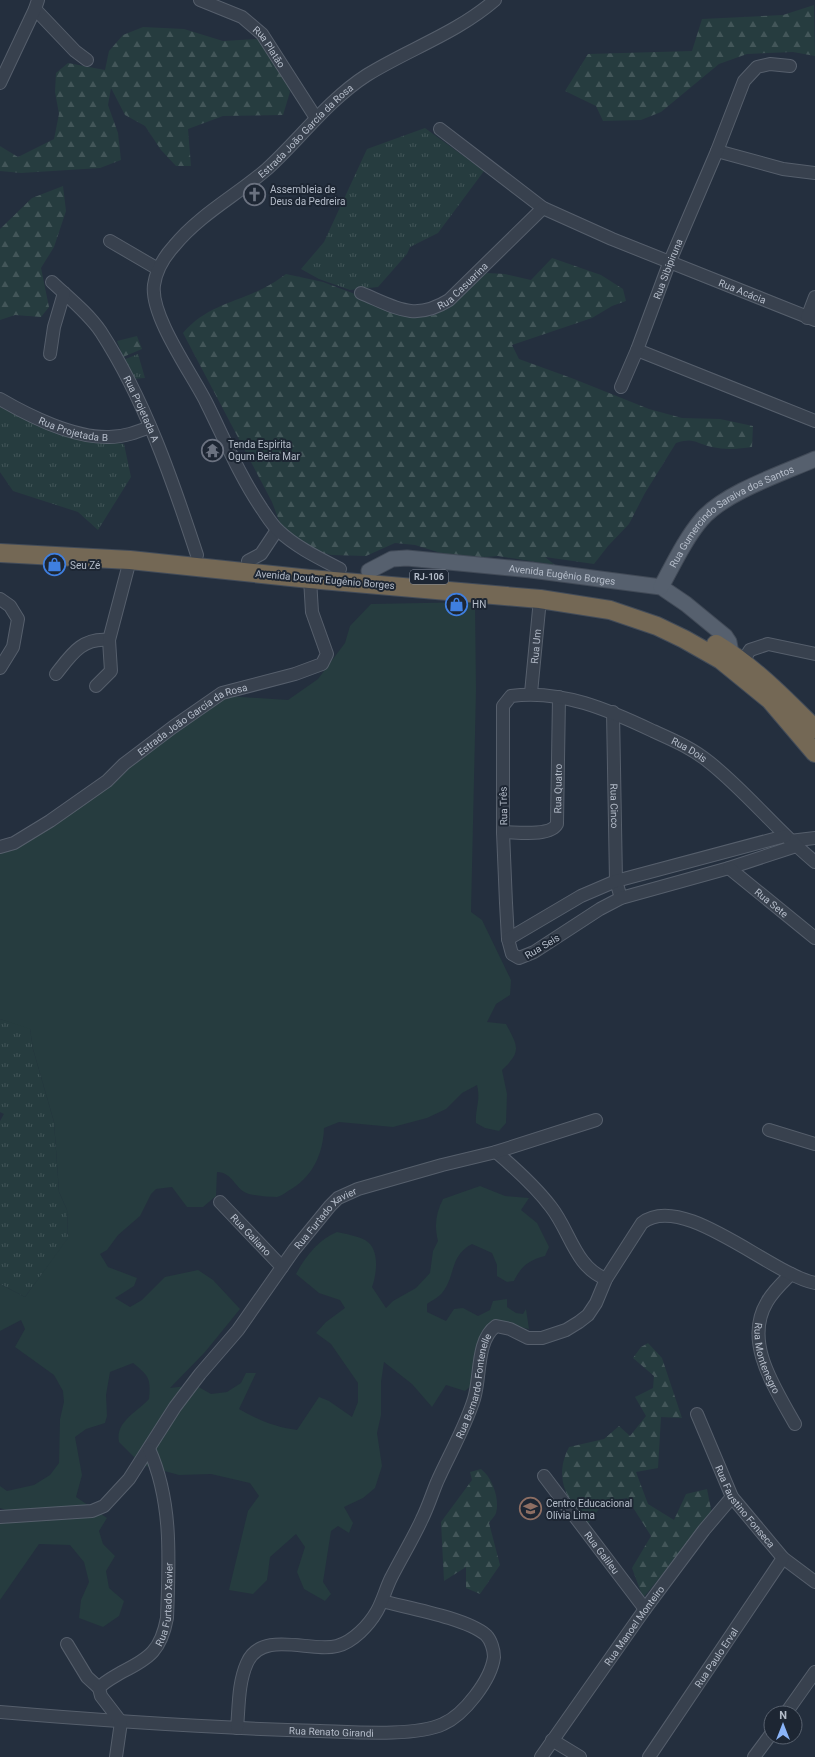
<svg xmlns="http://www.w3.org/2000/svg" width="815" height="1757" font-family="Roboto,sans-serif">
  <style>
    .grass { fill: url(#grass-tufts) }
    .forest { fill: url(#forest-firs) }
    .park { fill: #263c3f }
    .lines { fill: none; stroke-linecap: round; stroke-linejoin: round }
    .minor-casing { stroke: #565f6c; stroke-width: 14 }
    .major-casing { stroke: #414a57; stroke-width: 17 }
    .highway-casing { stroke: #434c59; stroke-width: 20 }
    .minor { stroke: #38414e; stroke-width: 12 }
    .major { stroke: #56606e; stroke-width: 15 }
    .highway { stroke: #746855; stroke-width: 18 }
    .labels { text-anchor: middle; stroke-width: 4; stroke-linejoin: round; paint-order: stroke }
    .shield { fill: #1d2633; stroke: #878f9c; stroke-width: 1 }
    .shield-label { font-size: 9px; font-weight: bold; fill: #b4bcc9 }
    .street-label { font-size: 10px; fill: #b4bcc9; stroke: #1d2633 }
    .poi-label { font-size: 10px; fill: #b4bcc9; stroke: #1d2633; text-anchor: start }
  </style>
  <defs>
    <pattern id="grass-tufts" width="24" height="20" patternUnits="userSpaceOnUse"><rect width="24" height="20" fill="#263c3f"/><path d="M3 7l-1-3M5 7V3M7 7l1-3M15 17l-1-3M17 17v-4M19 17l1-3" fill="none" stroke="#435659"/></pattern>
    <pattern id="forest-firs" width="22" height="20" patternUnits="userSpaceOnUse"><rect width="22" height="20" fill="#263c3f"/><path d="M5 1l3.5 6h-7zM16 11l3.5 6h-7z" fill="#435659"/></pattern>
  </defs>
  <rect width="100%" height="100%" fill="#242f3e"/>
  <!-- grass -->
  <path class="grass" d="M425,128L484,171L438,233L410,247L407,254L378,287L350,290L319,279L301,269L324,242L367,149Z
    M138,354L145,378L132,379L123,360Z
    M0,403L66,436L124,444L131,477L98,530L78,512L13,491L0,472Z
    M0,1019L30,1028L33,1049L54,1122L59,1192L67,1210L68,1239L25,1297L0,1284V1121L4,1114L0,1112Z"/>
  <!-- forest -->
  <path class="forest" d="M814,5L815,56L793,52L747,54L719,64L661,112L641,120L603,121L596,106L565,91L588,54L692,51L702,19L783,15Z
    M143,27L184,29L223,41L257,39L278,58L290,92L283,115L223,116L188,129L191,166H176L161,150L145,126L125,115L111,88L108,105L118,133L121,160L100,168L21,173L0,171V146L18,157L54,139L59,114L55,92L56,73L68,63L105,70L109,51L123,35Z
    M63,186L66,211L54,247L41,268L49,307L41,317L15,315L0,320V229L32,198Z
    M552,258L601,275L623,289L626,301L612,306L592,318L512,345L519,359L574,379L649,409L682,418L720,419L753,426L752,447C739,449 725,450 712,447C694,443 695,437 676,443L645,493L629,524L608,546L594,564L545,557L555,565L498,556L460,559L415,545L395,543L366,556L331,555L320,552L299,541L281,526L272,502L183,333C206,306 234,303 264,288C272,284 279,279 286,274L323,282L416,317L435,315L487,273L505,274L531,280Z
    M137,336L142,349L123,357L117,341Z
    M648,1343L662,1358L682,1418L661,1417L658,1468L636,1472L648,1504L674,1520L686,1494L707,1489L712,1514L643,1598L632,1568L651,1536L627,1498L604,1502L587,1525C567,1499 553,1479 569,1447L604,1439L619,1426L630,1436L646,1416L635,1397L653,1388L654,1376L633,1358L641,1347Z
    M481,1469C492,1477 500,1499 496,1513C495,1516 491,1520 489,1523L500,1565L480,1594L466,1588V1567L444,1581L441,1522L472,1480L470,1472Z"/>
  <!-- park -->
  <path class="park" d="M475,602L476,690L471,912L482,920L511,980L510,995L496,1004L487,1022L506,1024C518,1047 522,1051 502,1070L507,1094L506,1123L499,1131L485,1128L476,1123C475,1108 481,1101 477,1085L462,1093L446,1109L427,1118L393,1127L339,1122L324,1128C323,1155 312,1178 288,1191C285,1193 281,1196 277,1197C269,1197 257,1196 249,1194C235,1190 233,1172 217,1172L216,1196L203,1207H187L172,1187L156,1189L151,1194L140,1216L118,1235L107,1250L100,1254L108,1267L137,1278L134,1286L115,1298L130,1307L142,1300L165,1277L198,1270L213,1280L240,1309L205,1352L170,1388L195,1385L211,1394L227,1392L241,1383L246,1373H256L239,1409C258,1420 275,1427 297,1430L319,1397L329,1401L352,1417L358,1402V1383L331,1344L316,1333L326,1322L345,1308L340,1300L319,1293L296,1274C305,1257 319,1239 337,1232C346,1234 357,1236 365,1240C380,1248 377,1273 372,1287L386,1308L393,1301L416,1288L430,1273L433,1251L438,1241C434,1225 436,1213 443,1199L480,1186L505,1196L529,1198L521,1210L537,1223L549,1247L545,1256C529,1260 521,1266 514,1281L507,1282L497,1276V1265L492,1253L472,1244C449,1256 456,1276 442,1293C439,1297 431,1301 427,1304V1312L446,1321L454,1309L463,1308L478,1316L490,1310L493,1301L507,1299V1307L516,1313L523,1314L526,1309L529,1329L511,1325L488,1334L471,1386L465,1391L446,1385L432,1407L412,1384L384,1362L381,1382V1415L377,1433L382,1466L375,1488L363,1498L344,1507L353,1523L349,1533L338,1526L331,1531L323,1582L331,1594L325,1601L304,1589L297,1572L305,1547L296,1534L270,1557L267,1580L253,1594L229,1590L248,1511L259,1496L250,1483L211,1474L179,1475L142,1465L119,1442C115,1422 137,1412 149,1399C151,1378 149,1376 133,1363L110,1372L106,1395L107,1416L105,1423L86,1429L75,1437L82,1475L76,1497L107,1518L99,1531L103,1544L115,1556L106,1571L109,1588L124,1601L119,1616L103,1627L79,1618L81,1600L89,1582L84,1562L70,1545L39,1544L0,1600V1519L12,1512L0,1508V1486L7,1491L34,1485L50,1475L59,1463L60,1419L64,1402L63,1391L54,1375L15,1347L25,1329L21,1320L0,1331V1284L25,1297L68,1238L67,1210L59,1192L54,1122L33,1049L30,1029L0,1019V851L13,850L77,807L162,738L226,696L288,700L318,679L345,643L350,626L371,604Z"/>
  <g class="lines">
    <defs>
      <g id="minor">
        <path id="s1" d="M200,0L242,17L262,34L316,118"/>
        <path d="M35,9L75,51L87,60"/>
        <path d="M0,83L35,9L38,0"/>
        <path id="s2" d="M440,129L543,208L612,239L815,320"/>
        <path d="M717,151L783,169L815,173"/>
        <path d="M110,241L158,269"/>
        <path id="s3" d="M52,282C69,298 88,313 101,332C145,400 172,479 197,555"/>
        <path id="s4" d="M361,293C395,307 414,322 449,300L543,208"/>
        <path d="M807,318L815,297"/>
        <path d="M637,350L815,421"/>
        <path d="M50,354L54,327L64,293"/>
        <path id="s5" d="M621,387L637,350L670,261L717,151L744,81L757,67L770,64L790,66"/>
        <path id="s6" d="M0,399C29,416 74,438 109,437C124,437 137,432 150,427"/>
        <path d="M248,561L261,554L277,530"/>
        <path id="s7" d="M340,569C319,558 296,547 279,531C272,525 267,516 262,509C239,475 224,438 206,402C192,374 150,316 154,285C156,271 164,257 174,246C199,215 237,195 267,169C300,139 328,100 367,75C409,49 457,33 495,0"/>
        <path d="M0,599L10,606L18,619L13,647L0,668"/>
        <path d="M743,661L750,650L768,644L815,654"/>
        <path d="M56,674C71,655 82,637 109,640"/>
        <path d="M96,686L111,671L109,640L130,560"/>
        <path id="s8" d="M531,693L540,599"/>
        <path id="s9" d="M613,712L616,881L621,898"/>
        <path id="s10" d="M503,832C517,832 550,837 557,824L559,697"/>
        <path d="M790,841L815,838"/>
        <path id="s11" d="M796,846L729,868L621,898L600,909L534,952L519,958L512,954L508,939L506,903L503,832V706L511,696C561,689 609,710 653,731C673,740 692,748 709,762C747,792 777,831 815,862"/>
        <path id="s12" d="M0,847L14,843L50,821L107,781L124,764L173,727L222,693L295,674L322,664L327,654L312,612L310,579"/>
        <path id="s13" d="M729,868L815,938"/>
        <path d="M508,939L581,896L616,881L785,836"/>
        <path d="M769,1130L815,1144"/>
        <path d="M496,1152C516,1169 535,1186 551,1207C570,1231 575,1267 606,1279"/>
        <path id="s14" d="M220,1202L282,1267"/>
        <path id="s15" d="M791,1274C783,1282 773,1291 767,1302C743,1342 775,1388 795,1424"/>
        <path id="s16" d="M697,1414L732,1497L783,1558L815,1582"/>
        <path id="s17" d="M544,1476L645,1609"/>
        <path id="s18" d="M0,1517L92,1511L104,1506L129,1479L175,1407L200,1374L238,1330L294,1250L330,1206L338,1198L358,1189L442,1165L496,1152L596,1120"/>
        <path d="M67,1644L87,1677L99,1688"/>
        <path id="s19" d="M0,1712C107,1721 213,1728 320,1731C351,1732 416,1737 443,1724C464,1715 491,1680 494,1657C494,1650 491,1640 486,1635C466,1618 408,1608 382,1601"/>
        <path d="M786,1713L815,1672"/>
        <path id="s20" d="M237,1728C239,1707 238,1683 247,1663C262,1629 311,1653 337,1646C353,1642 369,1625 377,1611C383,1600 386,1588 391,1578C401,1558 413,1539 422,1519C428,1507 432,1494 437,1482C449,1455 465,1428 474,1399C481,1377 476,1340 496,1326L510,1329L528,1338H542L566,1330L579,1322L588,1315L596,1303L606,1279L642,1223C683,1191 770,1274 815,1283"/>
        <path d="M552,1740L580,1757"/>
        <path id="s21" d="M116,1757L121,1722L101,1696L99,1688C105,1681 114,1677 122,1672C150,1658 161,1650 167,1618C169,1562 173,1502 149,1449"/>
        <path id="s22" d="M541,1757L645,1609L704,1530L732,1497"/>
        <path id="s23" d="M649,1757L783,1558"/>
        <path d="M754,1757L771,1734"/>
      </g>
      <g id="major">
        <path id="s24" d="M369,571L392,559L407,558L531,570L661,587L686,604L725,636L729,642L731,653"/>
        <path id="s25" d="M661,587C673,565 685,539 702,519C726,492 781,474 815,459"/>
      </g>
      <path id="highway" d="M0,553L130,560L310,579L540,599L610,610L657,626L684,639L721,660L770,700L815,753
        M716,644C754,667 784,698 815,729"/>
    </defs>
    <!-- minor casing -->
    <use href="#minor" class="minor-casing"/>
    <!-- major casing -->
    <use href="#major" class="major-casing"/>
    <!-- highway casing -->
    <use href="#highway" class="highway-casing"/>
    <!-- minor -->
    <use href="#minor" class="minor"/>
    <!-- major -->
    <use href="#major" class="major"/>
    <!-- highway -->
    <use href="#highway" class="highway"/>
  </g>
  <!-- icons -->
  <defs>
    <symbol id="church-ring" viewBox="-11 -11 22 22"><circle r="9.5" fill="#1d2633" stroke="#6b7280" stroke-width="1.5"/><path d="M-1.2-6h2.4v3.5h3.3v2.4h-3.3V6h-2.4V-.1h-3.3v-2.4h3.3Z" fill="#6b7280"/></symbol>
    <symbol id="temple-ring" viewBox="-11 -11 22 22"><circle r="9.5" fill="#1d2633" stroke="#6b7280" stroke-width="1.5"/><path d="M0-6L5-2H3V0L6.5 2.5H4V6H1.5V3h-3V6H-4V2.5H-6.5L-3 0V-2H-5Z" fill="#6b7280"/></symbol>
    <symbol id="shop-ring" viewBox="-11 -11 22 22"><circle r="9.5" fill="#1d2633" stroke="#3f7fe0" stroke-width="1.5"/><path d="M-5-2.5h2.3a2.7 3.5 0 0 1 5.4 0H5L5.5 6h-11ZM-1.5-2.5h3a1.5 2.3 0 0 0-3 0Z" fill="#3f7fe0"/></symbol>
    <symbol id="school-ring" viewBox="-11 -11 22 22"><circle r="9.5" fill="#1d2633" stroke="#8d6e63" stroke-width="1.5"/><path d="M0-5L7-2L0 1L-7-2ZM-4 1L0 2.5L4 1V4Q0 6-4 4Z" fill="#8d6e63"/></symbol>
  </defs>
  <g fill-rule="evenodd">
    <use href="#church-ring" x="242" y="182" width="25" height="25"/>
    <use href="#temple-ring" x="200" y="438" width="25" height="25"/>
    <use href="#shop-ring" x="42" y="552" width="25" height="25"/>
    <use href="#shop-ring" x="444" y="592" width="25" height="25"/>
    <use href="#school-ring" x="518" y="1496" width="25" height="25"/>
  </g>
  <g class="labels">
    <!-- shield labels -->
    <rect class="shield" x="410" y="570" width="38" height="14" rx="3"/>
    <g class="shield-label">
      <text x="429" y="580">RJ-106</text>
    </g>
    <!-- street labels -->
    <g class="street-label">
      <text dy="4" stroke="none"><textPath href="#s1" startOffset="86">Rua Platão</textPath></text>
      <text dy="4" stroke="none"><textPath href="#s7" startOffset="570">Estrada João García da Rosa</textPath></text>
      <text dy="4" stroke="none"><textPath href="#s5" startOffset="127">Rua Sibipiruna</textPath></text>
      <text dy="4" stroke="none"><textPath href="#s4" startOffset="113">Rua Casuarina</textPath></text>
      <text dy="4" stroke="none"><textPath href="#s2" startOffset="346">Rua Acácia</textPath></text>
      <text dy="4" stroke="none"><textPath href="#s3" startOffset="157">Rua Projetada A</textPath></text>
      <text dy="4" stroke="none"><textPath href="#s6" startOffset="80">Rua Projetada B</textPath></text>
      <text dy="4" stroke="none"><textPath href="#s25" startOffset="104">Rua Gumercindo Saraiva dos Santos</textPath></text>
      <text dy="4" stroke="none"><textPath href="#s24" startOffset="197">Avenida Eugênio Borges</textPath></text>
      <text transform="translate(325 579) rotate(5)" y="4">Avenida Doutor Eugênio Borges</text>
      <text dy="4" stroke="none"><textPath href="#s8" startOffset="47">Rua Um</textPath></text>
      <text dy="4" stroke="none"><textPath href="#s12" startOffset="233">Estrada João García da Rosa</textPath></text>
      <text dy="4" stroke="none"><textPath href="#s11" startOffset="760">Rua Dois</textPath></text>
      <text dy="4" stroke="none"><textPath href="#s10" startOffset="92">Rua Quatro</textPath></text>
      <text transform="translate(503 806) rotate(-91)" y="4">Rua Três</text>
      <text dy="4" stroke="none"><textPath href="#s9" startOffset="94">Rua Cinco</textPath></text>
      <text dy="4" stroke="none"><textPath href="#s13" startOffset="55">Rua Sete</textPath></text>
      <text transform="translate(542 946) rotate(-31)" y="4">Rua Seis</text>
      <text dy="4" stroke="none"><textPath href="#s18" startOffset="470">Rua Furtado Xavier</textPath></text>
      <text dy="4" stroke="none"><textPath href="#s14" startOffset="45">Rua Galiano</textPath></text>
      <text dy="4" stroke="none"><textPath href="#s15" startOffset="96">Rua Montenegro</textPath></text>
      <text dy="4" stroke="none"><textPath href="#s20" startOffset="464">Rua Bernardo Fontenelle</textPath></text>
      <text dy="4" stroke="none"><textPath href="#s16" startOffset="105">Rua Faustino Fonseca</textPath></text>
      <text dy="4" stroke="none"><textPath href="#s17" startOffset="96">Rua Galileu</textPath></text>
      <text dy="4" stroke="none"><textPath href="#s21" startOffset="192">Rua Furtado Xavier</textPath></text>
      <text dy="4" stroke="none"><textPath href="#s22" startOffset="161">Rua Manoel Monteiro</textPath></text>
      <text dy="4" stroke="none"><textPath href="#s23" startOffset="120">Rua Paulo Erval</textPath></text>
      <text dy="4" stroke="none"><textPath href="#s19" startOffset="332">Rua Renato Girandi</textPath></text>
    </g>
    <!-- poi labels -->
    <g class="poi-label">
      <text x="270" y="193">Assembleia de<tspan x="270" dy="12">Deus da Pedreira</tspan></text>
      <text x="228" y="448">Tenda Espirita<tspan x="228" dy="12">Ogum Beira Mar</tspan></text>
      <text x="70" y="569">Seu Zé</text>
      <text x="472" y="608">HN</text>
      <text x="546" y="1507">Centro Educacional<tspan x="546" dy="12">Olívia Lima</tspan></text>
    </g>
  </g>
  <!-- north arrow -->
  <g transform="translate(783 1725)"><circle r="19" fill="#1d2633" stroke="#59626f"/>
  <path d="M0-3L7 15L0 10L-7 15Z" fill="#8ab4f8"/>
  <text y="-6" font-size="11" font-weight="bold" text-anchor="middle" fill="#b4bcc9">N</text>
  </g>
</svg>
